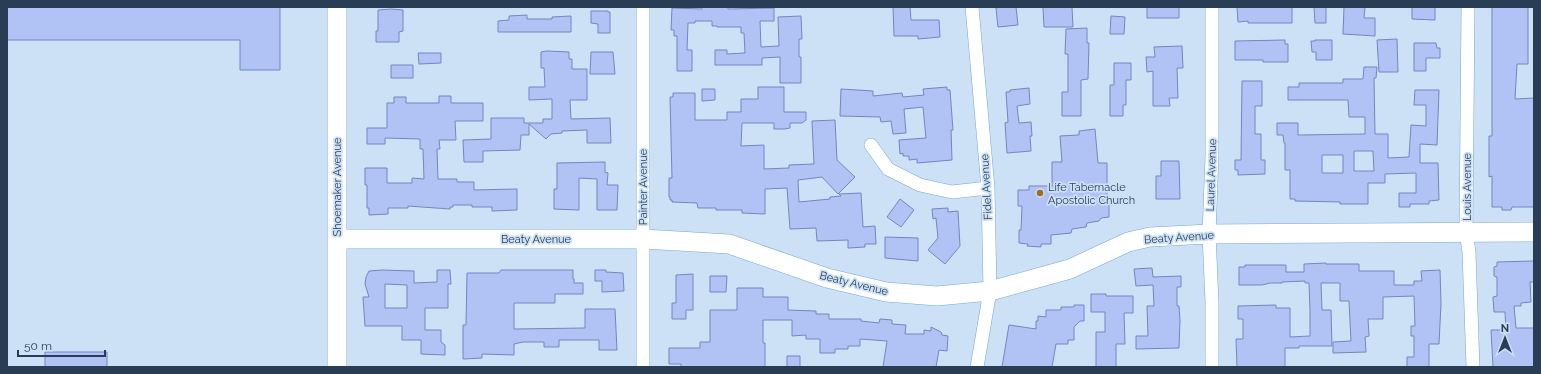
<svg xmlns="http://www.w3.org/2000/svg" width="1541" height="374" font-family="Raleway,sans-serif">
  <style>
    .building { fill: #b1c3f5; stroke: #7386c2; fill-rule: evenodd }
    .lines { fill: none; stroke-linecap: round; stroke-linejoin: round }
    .street-casing { stroke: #76a8dc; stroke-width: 14 }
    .secondary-casing { stroke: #76a8dc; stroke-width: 20 }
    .street { stroke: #fff; stroke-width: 13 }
    .secondary { stroke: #fff; stroke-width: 19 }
    .poi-dot { fill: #a06c24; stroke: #cce0f6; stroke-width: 1.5 }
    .labels { text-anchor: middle; stroke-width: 3.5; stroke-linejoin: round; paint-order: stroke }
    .street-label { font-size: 11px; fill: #293e54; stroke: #cce0f6 }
    .poi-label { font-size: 11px; fill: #293e54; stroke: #cce0f6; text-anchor: start }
  </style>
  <rect width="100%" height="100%" fill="#cce0f6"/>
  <!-- building -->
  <path class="building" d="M7,7H280V70H240V40H7Z
    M702,7H728V9L774,8V21H760L761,47L779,46L778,17L801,16L802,39H799V57H801V83H780V57L762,58V65H715V50H727V54L745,53L744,33H741V27H717V26H712V21H695V23H688L687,50H692V71H677V36H674V30H671L672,8L702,9Z
    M893,7H910L911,20H939L940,37L918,39V36H894Z
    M1002,7H1016L1018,25L998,27L996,8Z
    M1043,7H1072L1073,27H1044Z
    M1147,7H1179V18H1147Z
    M1237,7H1292V23H1248V21L1238,22Z
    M1314,7H1326V23H1315Z
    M1344,7H1365L1364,18H1375V36L1343,34Z
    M1412,7H1435V20L1412,19Z
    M1492,7H1528V64H1517L1515,99L1534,98V207H1512L1511,210H1502V207H1492V176L1489,177V136H1492Z
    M391,9L403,10V31L399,32V42H376V31H378V10Z
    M591,11H608V12H610V33H598V24L591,23Z
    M527,15V19H552V17L571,16V32H498V21L509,20V16Z
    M1111,16L1125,17L1124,34H1110Z
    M1087,28V43H1089L1088,79L1081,80V116H1062V92H1068V54H1065L1066,29Z
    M1397,39L1398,72H1379L1377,40Z
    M1285,40V44H1288V62H1263V60H1235V41Z
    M1315,40H1332V60H1316V52H1312L1311,41H1315Z
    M1414,43H1436L1437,48H1440V58H1426V71H1414Z
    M1182,46L1183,68H1177L1178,98H1169L1170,106H1153V71L1147,72L1146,57H1155L1154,47Z
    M547,51L569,52V59H572V69H587V100H570L571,119L610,118L611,143H587V130L562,131V133L551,134L546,139L529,124V135H521L520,150L483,151V162H464L463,140L491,139V118H524V123H543V119H552V99L529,100V87H545L544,68H541V52Z
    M591,52H613L615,74H590Z
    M418,53H441V63L419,64Z
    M1114,63H1131V80H1126V105H1123V116H1110V85H1114Z
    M391,65H413V78H391Z
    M1364,67H1377L1376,78H1374L1375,134H1388V158L1409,157L1411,125L1426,126V105H1414L1415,90H1439L1437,145L1420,144V163H1438L1439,200L1429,201V204H1410V207H1399V193H1416V173L1385,174V183H1368V204H1340V202L1295,201V199H1290V170H1285V143H1284L1283,135H1277V123H1298V135L1365,134V117H1349L1348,100H1288V87H1299V83H1343V79H1363ZM1354,151H1373L1374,171H1354ZM1322,155H1343V173H1322Z
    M1242,81H1262V106H1255V134H1261V160H1265V174L1238,175V170H1235V160H1241Z
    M758,87H784V112H806V120L802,123H790V128L785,129H774V123H742L741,146L764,145V169L789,168V165L814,164L812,121L835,120L837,160L855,177L838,194L822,177L798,180L799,202L830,199V197L841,196L839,194L861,193L863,227L875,226L876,244H865V247L848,248V240L817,241L816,228L790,229L787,188L765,189V214L742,213V210H716V208H698L697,203L672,202V200H670V197H669V178H672L670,97H673V93H695V120H727V112H741V99H758Z
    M947,87V90H950L953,130H951L952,160L917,163V159L909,160V156H903V153L900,154L899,140L926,138L923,107L904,109L906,133L893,134L891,121L881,122L880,117L840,116L841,89L873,91V96L902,93L903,97L924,95L923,89Z
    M1029,88L1030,104L1017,106L1019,123L1031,122L1032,136H1030L1031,151L1007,153L1005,123L1008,122L1006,92H1010V90Z
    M702,89H715V100L702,101Z
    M439,96H451V103H483V121H455L456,140H439L440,149H437L438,179H457V182H474V190L517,189V210L492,211V207H472V205H453V207H450V209L408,206V208H388V214L369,215V208H367V185H365V168H387V183H412V178L424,179L423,149H420V139L385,138V144H367V128H387V103H394V97H406V103H439Z
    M1095,129L1098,163H1107V204L1109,205V217L1101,218L1099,221L1087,223L1086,227L1072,229L1071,233L1051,235V244H1041V247L1027,246L1028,244L1019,243V230H1021L1022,206H1018V190H1029V186H1052V162H1062L1060,136L1079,135V131Z
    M1161,161H1179L1180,199H1156V176H1161Z
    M605,162V172L608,173L607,185H618L617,210H597V179L579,178V210L554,209V189H557V163Z
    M900,199L914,210L901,227L887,217Z
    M948,208V212L958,211L960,246L945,264L928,250L938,238L936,218L933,219L932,209Z
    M885,237L918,238V261L885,258Z
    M1534,261V282H1530L1531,302L1521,303V306H1514L1516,328H1534V367H1493L1491,330H1506L1505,312H1494L1493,297L1497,296V277L1494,276V267L1497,266V262Z
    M1326,263V264H1359V271H1394V285H1414V281H1422L1421,271L1440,270L1441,303L1439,344H1429V367H1407V357H1414V336H1411V326H1415L1414,296L1383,297V319H1368L1369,336L1365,337L1366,352L1333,353V342L1351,341L1349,301H1340V283H1321L1322,310H1331L1332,346H1299V348H1285V367H1237L1236,339H1243V319H1238V306L1276,305V308H1290V337L1310,336V310L1309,283H1305V281L1282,282V283H1270L1262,285H1239V267H1245V265H1286V272H1304V264Z
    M1152,268L1153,277L1181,276V287H1177V306H1179L1180,320L1179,348L1136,349V336H1148L1147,306H1154L1153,285L1136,286L1134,269Z
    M382,270L414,271V283L437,282V270H450L451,284H448V308H425V330H441V342L445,345V355L421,354V340H402V326H365L363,297H369L365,284L366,277L369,271ZM385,284L407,285V308H385Z
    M501,270H573V279H574V283H583V294H555V303H514V329L585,328V309H615L617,350H599V340H559V347H544V342H523L514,344V355L482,354V358L463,359V325H466L467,273H499Z
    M595,270H606V272L623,273L624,291L602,292V281H595Z
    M693,274V310H686V319H672V303H676V275Z
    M710,276H727L726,292H710Z
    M737,288H763V297H788V310L816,311V314H829V319H861V321L879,323L880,319L892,320V324L906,325L905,334H924V330L931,331V327L941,332L942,335L948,336L947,351L939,350L936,367H883L887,341L860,339V346H848V349H835V353H820V339H806V335L792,336V320H763V343H765V367H681V364H669V348H700V342H710V310H737Z
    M1091,294H1106V296H1133V313H1124L1125,344H1116V367H1096V332H1105V312H1091Z
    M1074,305H1084V321H1080L1074,327V340H1068V344H1056L1052,367H1002L1009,325L1036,329V321H1038V316L1046,317V310H1061V307H1074Z
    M45,352H107V367H45Z
    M787,356H800V367H787Z"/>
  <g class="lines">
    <defs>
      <path id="street" d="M643,7V367
        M972,7L988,188L990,291L977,367
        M1468,7L1466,232L1469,252L1473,367
        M871,145L888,169L920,185L952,192L988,188
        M1212,367V302L1209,234L1212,155V7"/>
      <path id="secondary" d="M337,239H643L729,244L827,278L886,292L937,296L990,291L1070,269L1128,242L1150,237L1209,234L1534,232
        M337,367V7"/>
    </defs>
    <!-- street casing -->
    <use href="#street" class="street-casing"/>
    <!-- secondary casing -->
    <use href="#secondary" class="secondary-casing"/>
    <!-- street -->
    <use href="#street" class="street"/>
    <!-- secondary -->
    <use href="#secondary" class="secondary"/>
  </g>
  <!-- markers -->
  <circle class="poi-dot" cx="1040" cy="193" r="4"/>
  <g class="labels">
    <!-- street labels -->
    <g class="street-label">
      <text transform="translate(1211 175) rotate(-88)" y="4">Laurel Avenue</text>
      <text transform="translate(337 187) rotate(-90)" y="4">Shoemaker Avenue</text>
      <text transform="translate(643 187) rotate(-90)" y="4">Painter Avenue</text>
      <text transform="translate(986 187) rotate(-93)" y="4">Fidel Avenue</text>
      <text transform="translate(1467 187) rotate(-90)" y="4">Louis Avenue</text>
      <text transform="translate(1179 237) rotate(-4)" y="4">Beaty Avenue</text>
      <text x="536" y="243">Beaty Avenue</text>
      <text transform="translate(854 283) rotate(14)" y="4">Beaty Avenue</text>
    </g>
    <!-- poi labels -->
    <g class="poi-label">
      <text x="1048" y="191">Life Tabernacle<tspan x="1048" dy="13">Apostolic Church</tspan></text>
    </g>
  </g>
  <!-- border -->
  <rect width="1541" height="374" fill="none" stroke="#293e54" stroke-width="16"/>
  <!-- north arrow -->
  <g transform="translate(1505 338)" stroke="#cce0f6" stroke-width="3" paint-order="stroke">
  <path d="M0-3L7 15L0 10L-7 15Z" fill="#293e54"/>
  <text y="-6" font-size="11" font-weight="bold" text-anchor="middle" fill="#293e54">N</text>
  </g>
  <!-- scale -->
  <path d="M18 350v6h87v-6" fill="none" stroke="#293e54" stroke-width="2"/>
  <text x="24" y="350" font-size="12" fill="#293e54" stroke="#cce0f6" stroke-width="3" paint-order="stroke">50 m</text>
</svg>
